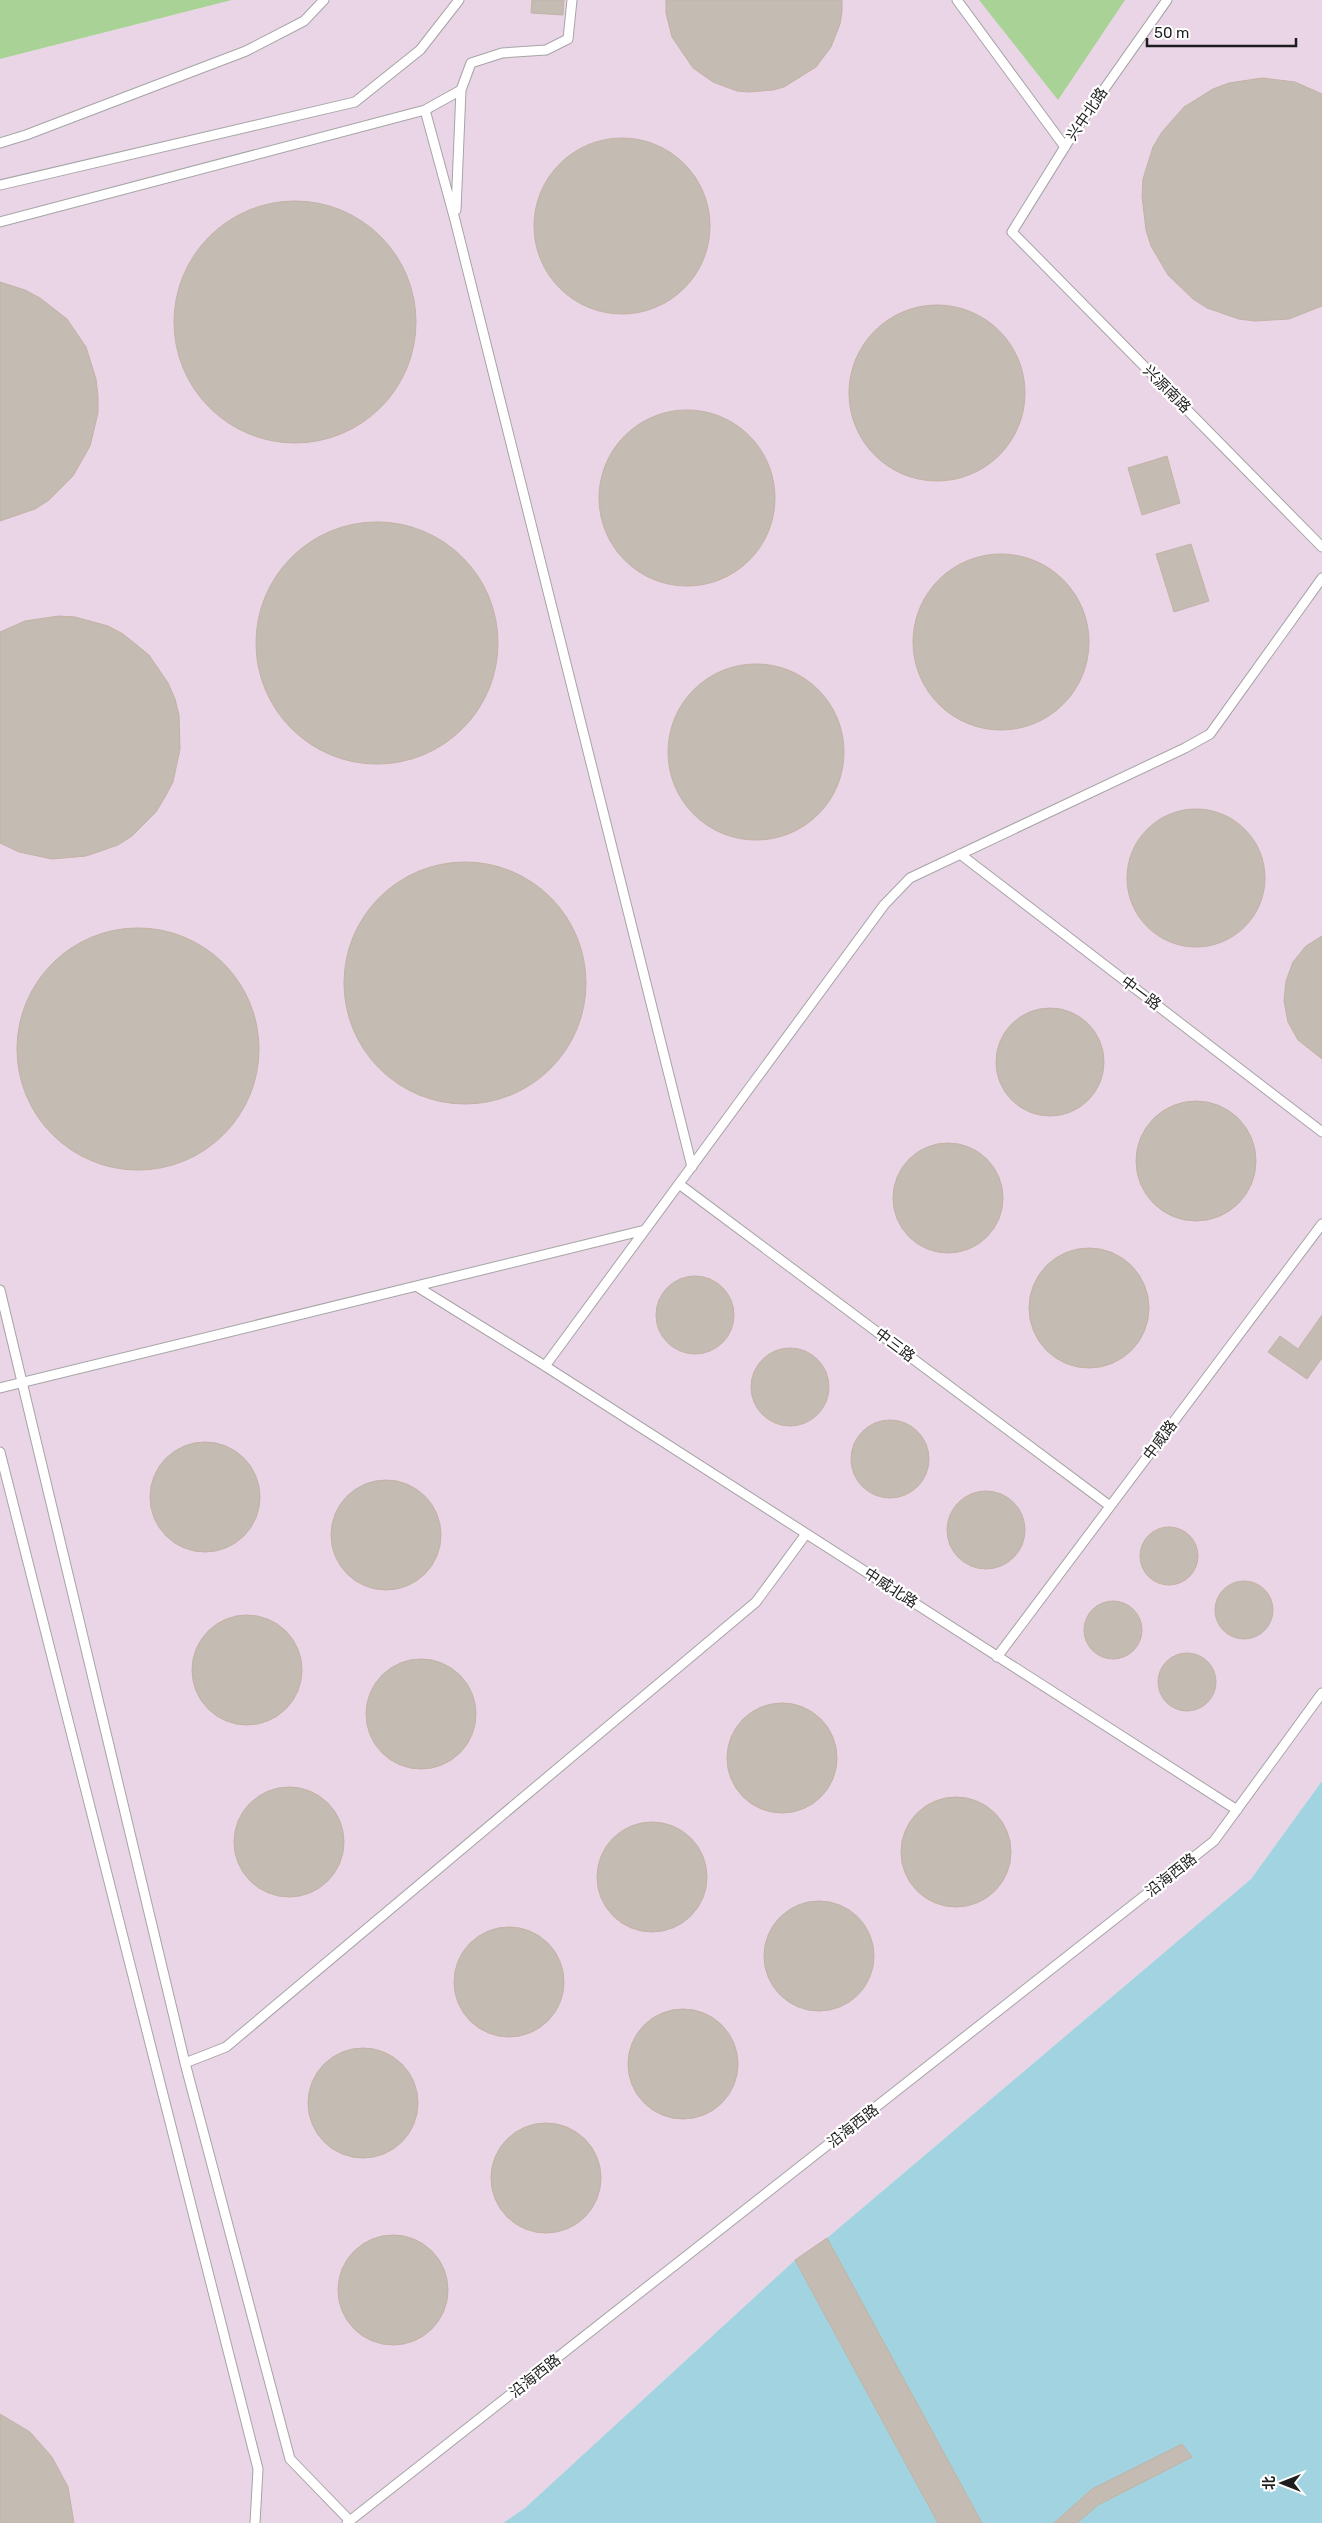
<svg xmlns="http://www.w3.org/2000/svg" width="1322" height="2523" font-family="Rubik,'Noto Sans SC',sans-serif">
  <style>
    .industrial { fill: #ead5e6 }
    .forest { fill: #a9d296 }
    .water { fill: #a2d3e0 }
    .building { fill: #c4bbb3; stroke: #c3b2a5 }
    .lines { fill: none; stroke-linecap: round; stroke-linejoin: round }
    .lane-casing { stroke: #a5a5a5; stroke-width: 11 }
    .lane { stroke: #fff; stroke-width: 9 }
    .labels { text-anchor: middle; stroke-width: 4.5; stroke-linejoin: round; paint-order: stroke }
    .street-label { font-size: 15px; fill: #1e1e1e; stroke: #fff }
  </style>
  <rect width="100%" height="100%" fill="#f0ece4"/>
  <!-- industrial -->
  <path class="industrial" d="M232,0H1322V1781L1251,1879L827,2238L795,2260L525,2508L503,2523H0V59Z"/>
  <!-- forest -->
  <path class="forest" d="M0,0H232L0,59Z
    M979,0H1125L1058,100Z"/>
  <!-- water -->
  <path class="water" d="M1322,1781V2523H503L525,2508L795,2260L827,2238L1251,1879Z"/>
  <!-- building -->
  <path class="building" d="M532,0H564L563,15L531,13Z
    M666,0H842V12L840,24L831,47L816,67L784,87L773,90L749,92L737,91L713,82L693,68L672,37L666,13Z
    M1262,78L1295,82L1322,94V306L1289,319L1255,321L1239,319L1207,308L1193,299L1168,275L1151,246L1146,230L1142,196L1143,179L1153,147L1162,132L1184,107L1213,89L1229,83Z
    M534 226a88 88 0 1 1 176 0a88 88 0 1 1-176 0Z
    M174 322a121 121 0 1 1 242 0a121 121 0 1 1-242 0Z
    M0,282L25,290L40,298L67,319L86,347L96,379L98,396V413L90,446L73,476L49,500L35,509L0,521Z
    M849 393a88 88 0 1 1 176 0a88 88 0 1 1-176 0Z
    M599 498a88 88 0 1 1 176 0a88 88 0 1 1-176 0Z
    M1167,456L1180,503L1142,515L1128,468Z
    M256 643a121 121 0 1 1 242 0a121 121 0 1 1-242 0Z
    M1191,544L1209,601L1174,612L1156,554Z
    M913 642a88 88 0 1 1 176 0a88 88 0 1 1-176 0Z
    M59,616L75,617L108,626L123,634L149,655L168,683L175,699L179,715L180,749L173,782L165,797L156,812L132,836L118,845L86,856L52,859L19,852L0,843V632L25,621Z
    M668 752a88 88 0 1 1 176 0a88 88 0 1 1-176 0Z
    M1127 878a69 69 0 1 1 138 0a69 69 0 1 1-138 0Z
    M344 983a121 121 0 1 1 242 0a121 121 0 1 1-242 0Z
    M17 1049a121 121 0 1 1 242 0a121 121 0 1 1-242 0Z
    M1322,936V1059L1298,1040L1288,1022L1284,1001L1286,981L1293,962L1306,946Z
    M996 1062a54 54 0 1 1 108 0a54 54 0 1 1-108 0Z
    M1136 1161a60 60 0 1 1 120 0a60 60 0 1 1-120 0Z
    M893 1198a55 55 0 1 1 110 0a55 55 0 1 1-110 0Z
    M1029 1308a60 60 0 1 1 120 0a60 60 0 1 1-120 0Z
    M656 1315a39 39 0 1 1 78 0a39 39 0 1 1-78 0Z
    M1322,1315V1358L1307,1379L1268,1352L1280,1336L1298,1349Z
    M751 1387a39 39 0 1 1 78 0a39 39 0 1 1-78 0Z
    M851 1459a39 39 0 1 1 78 0a39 39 0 1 1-78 0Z
    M150 1497a55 55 0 1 1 110 0a55 55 0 1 1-110 0Z
    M331 1535a55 55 0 1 1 110 0a55 55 0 1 1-110 0Z
    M947 1530a39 39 0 1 1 78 0a39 39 0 1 1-78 0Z
    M1140 1556a29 29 0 1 1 58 0a29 29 0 1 1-58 0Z
    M1215 1610a29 29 0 1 1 58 0a29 29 0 1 1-58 0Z
    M1084 1630a29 29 0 1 1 58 0a29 29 0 1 1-58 0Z
    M192 1670a55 55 0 1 1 110 0a55 55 0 1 1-110 0Z
    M1158 1682a29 29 0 1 1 58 0a29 29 0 1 1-58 0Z
    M366 1714a55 55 0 1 1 110 0a55 55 0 1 1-110 0Z
    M727 1758a55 55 0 1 1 110 0a55 55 0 1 1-110 0Z
    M234 1842a55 55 0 1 1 110 0a55 55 0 1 1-110 0Z
    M901 1852a55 55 0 1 1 110 0a55 55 0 1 1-110 0Z
    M597 1877a55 55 0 1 1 110 0a55 55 0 1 1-110 0Z
    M764 1956a55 55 0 1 1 110 0a55 55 0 1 1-110 0Z
    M454 1982a55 55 0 1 1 110 0a55 55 0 1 1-110 0Z
    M628 2064a55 55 0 1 1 110 0a55 55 0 1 1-110 0Z
    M308 2103a55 55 0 1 1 110 0a55 55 0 1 1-110 0Z
    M491 2178a55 55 0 1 1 110 0a55 55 0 1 1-110 0Z
    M338 2290a55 55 0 1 1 110 0a55 55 0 1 1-110 0Z
    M827,2238L982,2523H938L795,2260Z
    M0,2414L30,2432L52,2457L68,2487L74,2523H0Z
    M1182,2444L1192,2457L1098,2505L1077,2523H1054L1092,2489Z"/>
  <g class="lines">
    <defs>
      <path id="lane" d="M957,0L1065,147
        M1167,0L1076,129L1012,232L1322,547
        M425,110L461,90
        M0,143L26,135L246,51L304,21L324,0
        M0,185L355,102L420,50L459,0
        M456,210L461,90L471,63L502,53L546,50L568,39L572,0
        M0,222L425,110L455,220L692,1167
        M960,854L1322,1132
        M679,1184L1110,1506
        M416,1286L545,1366L1237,1810
        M0,1290L185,2063
        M545,1366L884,905L910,878L1185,748L1210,734L1322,578
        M0,1388L645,1230
        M0,1452L258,2469L255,2523
        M997,1657L1322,1224
        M350,2521L290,2459L185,2063L226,2047L756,1602L806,1534
        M347,2523L1214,1841L1322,1693"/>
    </defs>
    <!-- lane casing -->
    <use href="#lane" class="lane-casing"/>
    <!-- lane -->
    <use href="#lane" class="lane"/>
  </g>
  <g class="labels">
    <!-- street labels -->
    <g class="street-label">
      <text transform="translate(1087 114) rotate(-56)" y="5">兴中北路</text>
      <text transform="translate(1167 389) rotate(45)" y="5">兴源南路</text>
      <text transform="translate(1141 993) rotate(37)" y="5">中一路</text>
      <text transform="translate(895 1345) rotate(37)" y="5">中三路</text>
      <text transform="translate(1160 1440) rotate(-53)" y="5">中威路</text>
      <text transform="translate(891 1588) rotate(33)" y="5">中威北路</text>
      <text transform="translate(1171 1875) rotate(-38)" y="5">沿海西路</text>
      <text transform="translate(853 2126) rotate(-38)" y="5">沿海西路</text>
      <text transform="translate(535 2376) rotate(-38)" y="5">沿海西路</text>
    </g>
  </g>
  <!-- north arrow -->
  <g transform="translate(1282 2483) rotate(270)" stroke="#ffffff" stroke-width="4" paint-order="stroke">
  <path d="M0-4L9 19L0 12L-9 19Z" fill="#1e1e1e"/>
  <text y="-8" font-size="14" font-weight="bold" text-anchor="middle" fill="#1e1e1e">北</text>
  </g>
  <!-- scale -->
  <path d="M1147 38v8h149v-8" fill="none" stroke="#1e1e1e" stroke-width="2.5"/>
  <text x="1154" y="38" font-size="15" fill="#1e1e1e" stroke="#ffffff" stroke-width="4" paint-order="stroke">50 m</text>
</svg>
